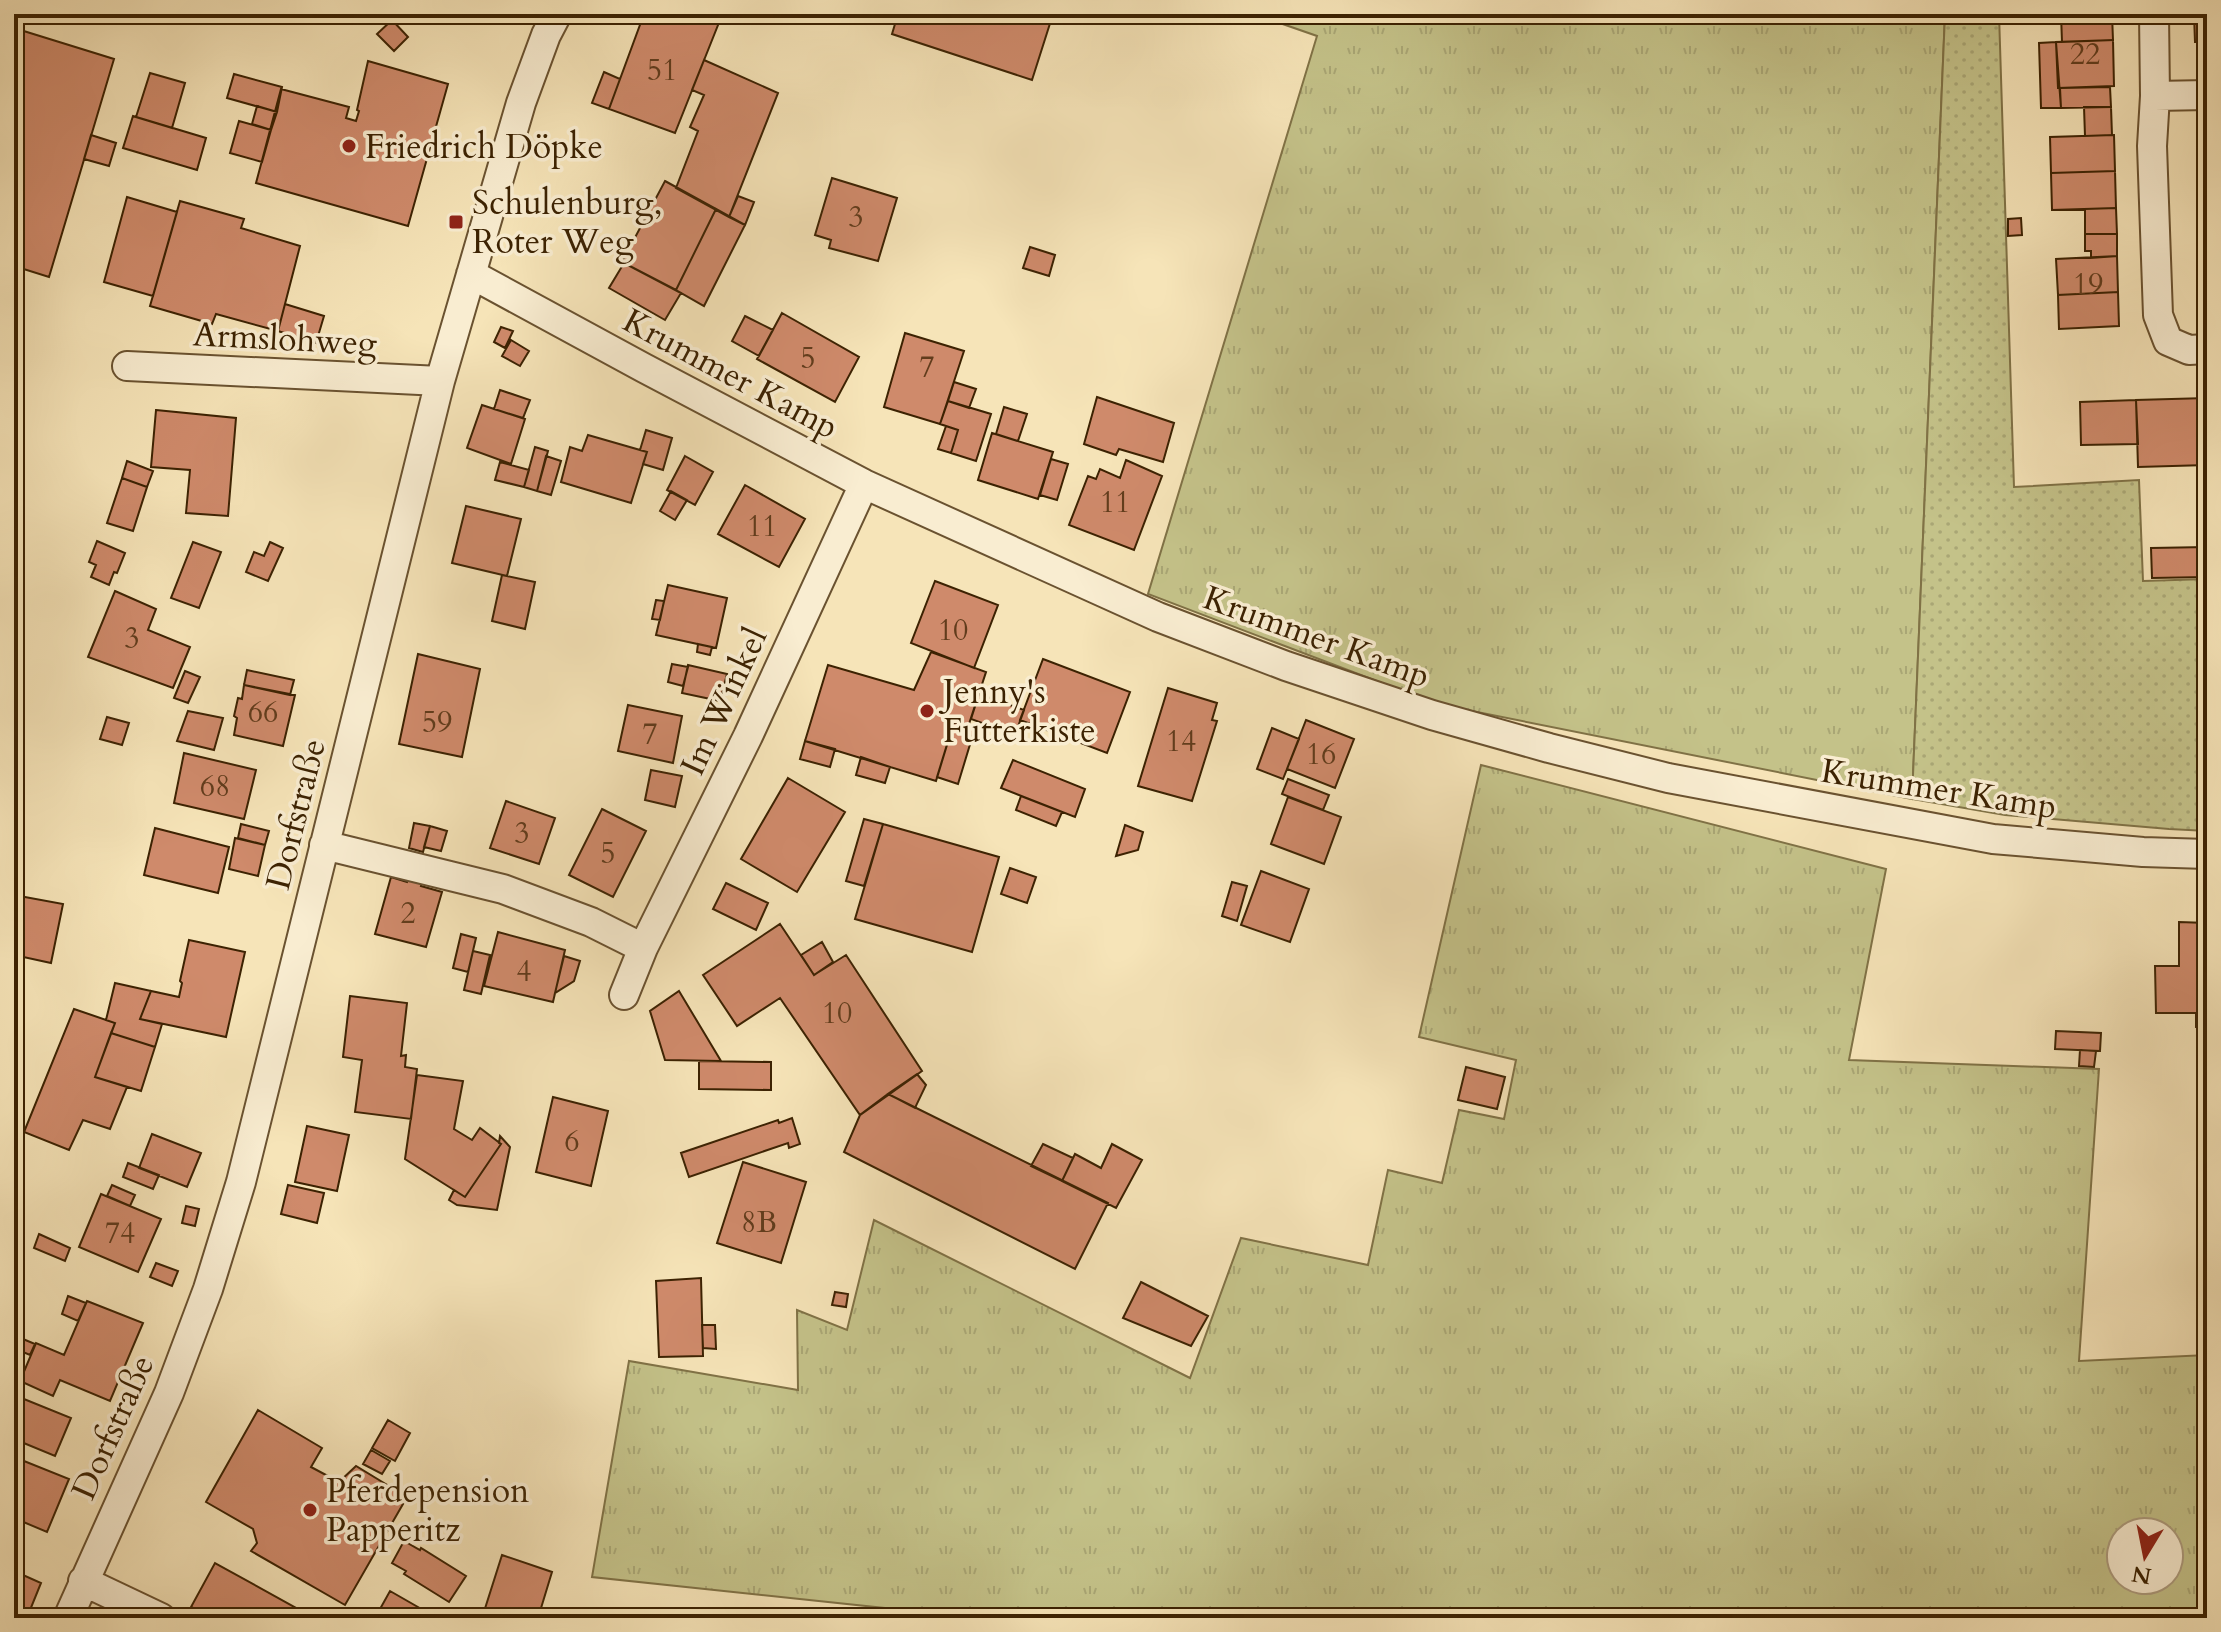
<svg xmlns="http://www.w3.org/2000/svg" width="2221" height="1632" font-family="Cardo,serif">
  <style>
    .grass { fill: url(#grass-tufts); stroke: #807246; stroke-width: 2; fill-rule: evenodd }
    .park { fill: url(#park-dots); stroke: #807246; stroke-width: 2 }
    .building { fill: #cf8a6b; stroke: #3c2202; stroke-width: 2 }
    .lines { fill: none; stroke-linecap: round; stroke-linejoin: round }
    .minor-casing { stroke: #6a5230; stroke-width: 32 }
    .minor { stroke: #f9edd1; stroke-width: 28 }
    .poi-dot { fill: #8f2418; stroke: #f9edd1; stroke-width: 3 }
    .labels { text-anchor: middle; stroke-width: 7; stroke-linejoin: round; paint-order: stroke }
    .number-label { font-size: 30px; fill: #613c1c }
    .poi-label { font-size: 34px; fill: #3c2202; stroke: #f9edd1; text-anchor: start }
    .street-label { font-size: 34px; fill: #3c2202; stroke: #f9edd1 }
  </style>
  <defs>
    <pattern id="grass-tufts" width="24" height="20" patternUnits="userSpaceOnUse" patternTransform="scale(2)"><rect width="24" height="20" fill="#c4c289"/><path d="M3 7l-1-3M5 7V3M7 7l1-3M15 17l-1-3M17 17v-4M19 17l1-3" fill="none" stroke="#a9a675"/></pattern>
    <pattern id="park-dots" width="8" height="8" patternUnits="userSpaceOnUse" patternTransform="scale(2)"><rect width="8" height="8" fill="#c4c289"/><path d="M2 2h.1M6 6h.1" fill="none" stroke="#a9a675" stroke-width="1.8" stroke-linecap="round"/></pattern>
  </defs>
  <rect width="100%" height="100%" fill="#f6e4b8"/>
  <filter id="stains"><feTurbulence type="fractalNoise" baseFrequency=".0025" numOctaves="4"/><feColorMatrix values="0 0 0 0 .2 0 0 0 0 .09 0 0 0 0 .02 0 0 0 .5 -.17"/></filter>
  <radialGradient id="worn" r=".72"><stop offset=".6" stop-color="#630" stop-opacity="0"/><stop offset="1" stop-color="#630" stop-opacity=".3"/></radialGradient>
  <!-- grass -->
  <path class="grass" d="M1254,14H1945L1912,799L1437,704L1148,594L1317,36Z
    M1481,765L1886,869L1849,1060L2099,1069L2079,1361L2207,1355V1618H922V1612L592,1577L629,1361L798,1390L797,1310L847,1330L874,1220L1190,1378L1241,1238L1368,1265L1388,1170L1442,1183L1459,1110L1504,1119L1516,1060L1419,1037ZM2121,1532H2169V1580H2121Z"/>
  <!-- park -->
  <path class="park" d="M1945,14H1999L2014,487L2139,480L2143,581L2207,579V831L2169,829L2005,815L1912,799Z"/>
  <!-- building -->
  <path class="building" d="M644,14L722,15L675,133L609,109Z
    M898,14H1053L1032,80L892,34Z
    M2061,14H2112L2113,40L2062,42Z
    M2194,14H2207V42H2195Z
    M392,20L408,37L394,51L377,34Z
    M14,28L114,59L49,277L14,266Z
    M2113,40L2114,86L2058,88L2056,42Z
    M2056,42L2061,108H2041L2039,43Z
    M704,60L778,93L729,217L676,188L698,131L690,127L704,95L692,90Z
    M368,61L448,84L408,226L256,183L281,89L349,107L346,118L356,121L359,111L357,110Z
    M604,72L620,79L609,109L592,103Z
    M150,73L185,83L172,128L136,117Z
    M234,74L282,87L277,112L227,98Z
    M2110,87L2111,107L2061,108L2060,88Z
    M257,106L277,112L271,130L252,124Z
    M2084,107H2111L2112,135L2085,136Z
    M133,116L206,138L197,170L123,148Z
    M239,121L271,130L262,162L230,153Z
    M91,135L116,143L109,166L84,159Z
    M2114,135L2115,171L2051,173L2050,137Z
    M2115,171L2116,208L2052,210L2051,173Z
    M832,178L897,198L878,261L829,248L831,240L815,235Z
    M665,181L716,209L676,290L622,262Z
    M738,196L754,202L745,225L729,217Z
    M127,197L177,212L153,296L104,282Z
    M180,201L244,219L241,228L300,246L278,331L216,314L212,324L150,306Z
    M2116,208L2117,234H2085V209Z
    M716,209L745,225L704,306L676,290Z
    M2021,218L2022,235L2008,236V219Z
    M2085,234H2117V256L2091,258V251H2085Z
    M1030,247L1055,255L1049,276L1023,268Z
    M2117,256L2118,292L2058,295L2056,259Z
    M624,263L681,293L665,320L609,288Z
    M2118,292L2119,326L2059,329L2058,295Z
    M285,304L324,316L316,343L278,331Z
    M782,313L859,357L835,402L757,359Z
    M745,316L773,330L759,356L732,341Z
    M501,327L513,331L505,348L494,342Z
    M905,333L964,351L940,424L884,407Z
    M511,340L529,351L520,366L502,356Z
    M954,382L976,389L969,408L948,401Z
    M500,390L530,400L523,418L494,409Z
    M1097,397L1174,423L1163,462L1119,449L1116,455L1084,444Z
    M2207,398V465L2138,467L2136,400Z
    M2136,400L2138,444L2081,445L2080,402Z
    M948,401L991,414L976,461L951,453L958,430L940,424Z
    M482,405L525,419L511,464L467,448Z
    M1004,407L1027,414L1018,441L996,434Z
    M156,410L236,418L228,516L186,513L190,470L151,467Z
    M946,426L958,430L951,453L938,449Z
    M646,430L672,438L663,470L643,464L647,452L640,450Z
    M992,433L1053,452L1038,499L978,480Z
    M588,435L647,452L631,503L561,482L570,447L582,451Z
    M535,447L548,451L537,491L524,487Z
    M546,456L561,461L551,495L537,491Z
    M685,456L713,472L695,505L667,490Z
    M1051,459L1068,464L1057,500L1040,495Z
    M1126,460L1162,476L1134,550L1069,525L1088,476L1096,479L1100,469L1120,478Z
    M127,461L153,471L147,487L122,478Z
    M500,462L529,470L524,487L495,480Z
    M122,478L147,487L133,531L107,523Z
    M745,485L805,519L779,567L718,534Z
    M671,491L687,500L675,520L660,511Z
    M466,506L521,519L507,576L452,563Z
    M97,541L125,553L117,573L114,572L109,585L91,577L96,565L89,562Z
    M193,542L221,552L199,608L171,598Z
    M270,542L283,548L268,581L246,572L254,552L264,556Z
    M2207,547V577L2152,578L2151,548Z
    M502,575L535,582L525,629L492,621Z
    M935,581L998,605L974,668L911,643Z
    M668,585L727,598L716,648L656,635Z
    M115,591L156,609L148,630L190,647L173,688L88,657Z
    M656,600L664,601L660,620L652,619Z
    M698,644L712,647L710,655L697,652Z
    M931,652L986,672L968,727L954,722L936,781L805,741L828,665L914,690Z
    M418,654L480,669L462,757L399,744Z
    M1043,659L1130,692L1107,753L1020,720Z
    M672,664L688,667L683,686L668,682Z
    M688,665L727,674L720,701L682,693Z
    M247,670L294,680L290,695L244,685Z
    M185,671L200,677L188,703L174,698Z
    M244,685L295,695L283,746L234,735L237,718L234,716L238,698L242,699Z
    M1168,688L1217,703L1212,720L1217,721L1192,801L1138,786Z
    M979,694L1024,710L1015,735L971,719Z
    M628,705L682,716L673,763L618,751Z
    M188,711L223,718L214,750L177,741Z
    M107,717L129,723L122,745L100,739Z
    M1306,720L1354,739L1335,788L1287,769Z
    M954,722L975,728L958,784L937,777Z
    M1272,728L1299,739L1283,779L1257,769Z
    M805,741L835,749L830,767L800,759Z
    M184,753L256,770L244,819L174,803Z
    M861,757L890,767L885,783L856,775Z
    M1013,760L1085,789L1075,817L1001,788Z
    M651,770L682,776L675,807L645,800Z
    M788,778L845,812L797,892L741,859Z
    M1288,779L1329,795L1323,810L1282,794Z
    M1021,796L1062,812L1056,826L1016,810Z
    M1288,797L1341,817L1324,864L1271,844Z
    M506,801L555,818L539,864L490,848Z
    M602,809L646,831L613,897L569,875Z
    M864,819L883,824L864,886L846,881Z
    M414,823L430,826L423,852L409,848Z
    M241,824L269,831L265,845L238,838Z
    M883,824L999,857L972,952L855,919Z
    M1125,825L1143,832L1138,850L1116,856Z
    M430,826L447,831L441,851L424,847Z
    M155,828L229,847L218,893L144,875Z
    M235,838L265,845L258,876L229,869Z
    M1010,868L1036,877L1027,903L1001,894Z
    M1261,871L1309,889L1290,942L1241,925Z
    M409,876L423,880L421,886L442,892L426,947L375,934L391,877L407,882Z
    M1232,882L1247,886L1237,921L1222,916Z
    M726,883L768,903L756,930L713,909Z
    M14,895L63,904L51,963L14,955Z
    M2179,922L2207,923V1026L2196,1027V1013H2156L2155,966H2179Z
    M780,924L814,975L846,955L922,1071L860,1115L780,998L737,1026L703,975Z
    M498,932L565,950L553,1002L484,986Z
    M461,934L476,938L468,972L453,968Z
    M189,940L245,952L226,1037L140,1019L151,991L179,997L182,983L180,981Z
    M822,942L833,962L814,975L801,955Z
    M473,951L490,955L481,994L464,990Z
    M564,956L580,961L574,981L555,993Z
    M115,983L151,991L140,1019L162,1024L155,1047L111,1033L115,1023L106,1020Z
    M679,991L721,1061L665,1060L650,1011Z
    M350,996L407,1003L401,1056L406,1055L405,1067L417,1069L411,1119L355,1112L362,1060L343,1057Z
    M74,1009L115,1023L95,1077L127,1087L110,1129L83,1120L69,1150L24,1132Z
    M2056,1031L2101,1033L2100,1051L2055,1049Z
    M111,1033L155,1047L141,1091L95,1077Z
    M2205,1038H2207V1107H2201Z
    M2080,1050L2096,1051L2094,1067L2079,1066Z
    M699,1061L771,1062V1090L699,1089Z
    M1466,1067L1505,1077L1497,1109L1458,1100Z
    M917,1074L926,1085L915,1108L888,1094Z
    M417,1075L463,1081L454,1129L472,1140L480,1128L501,1144L465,1197L405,1159Z
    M888,1094L1108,1203L1075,1269L844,1152L860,1115Z
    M553,1097L608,1111L591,1186L536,1172Z
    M792,1118L800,1144L789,1148L788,1143L689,1177L681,1153L778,1120L779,1123Z
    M307,1126L349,1135L337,1191L295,1182Z
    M152,1134L201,1153L187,1187L139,1168Z
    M500,1136L510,1147L497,1210L457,1205L449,1200L454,1190L465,1197L501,1144L499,1143Z
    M1043,1144L1073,1158L1062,1181L1031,1166Z
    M1112,1144L1142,1160L1116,1208L1062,1181L1075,1154L1101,1168Z
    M743,1162L806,1182L781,1263L717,1243Z
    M128,1163L159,1175L153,1189L123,1177Z
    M112,1185L135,1195L130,1206L107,1196Z
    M288,1185L324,1193L317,1223L281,1214Z
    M101,1194L161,1219L138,1272L79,1247Z
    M186,1206L199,1209L195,1226L182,1223Z
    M39,1234L70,1248L65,1261L34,1248Z
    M156,1263L178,1271L172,1286L150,1277Z
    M701,1278L703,1356L659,1357L656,1281Z
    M1141,1282L1208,1316L1191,1346L1123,1318Z
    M835,1292L848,1294L846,1307L832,1305Z
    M68,1296L86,1303L78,1321L62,1314Z
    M87,1301L143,1323L110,1401L60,1380L53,1396L20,1381L36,1343L64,1355Z
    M702,1325H715L716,1349L703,1348Z
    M23,1339L35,1344L30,1355L18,1350Z
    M14,1395L71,1418L55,1456L14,1439Z
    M258,1410L322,1448L311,1467L339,1482L356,1466L407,1497L345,1605L251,1551L257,1543L253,1529L206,1502Z
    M388,1420L410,1433L395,1461L372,1448Z
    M371,1450L390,1461L382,1474L363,1464Z
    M14,1457L69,1479L47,1532L14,1518Z
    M404,1541L420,1550L421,1548L466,1576L449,1602L404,1574L406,1571L392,1563Z
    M502,1555L552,1572L538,1618H482Z
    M215,1563L309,1615L307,1618H213L191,1607Z
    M14,1571L41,1583L28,1615L34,1618H14Z
    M390,1591L437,1618H375Z"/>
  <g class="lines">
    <defs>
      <path id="minor" d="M2154,14L2155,96L2152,146L2158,315L2168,341L2189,350L2207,349
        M2155,96L2207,95
        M471,274L644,368L864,484L1158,617L1286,666L1432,715L1549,748L1668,778L1993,839L2143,852L2207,854
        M127,366L440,381
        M324,845L503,889L591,922L643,948
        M624,995L643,948L748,736L864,484
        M83,1581L161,1618
        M68,1618L169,1393L208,1289L241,1182L440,381L521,103L546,35L557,14"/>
    </defs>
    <!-- minor casing -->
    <use href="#minor" class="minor-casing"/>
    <!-- minor -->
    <use href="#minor" class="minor"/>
  </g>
  <!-- markers -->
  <g class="poi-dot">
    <circle cx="349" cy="146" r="8"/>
    <rect x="448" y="214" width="16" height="16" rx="4"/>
    <circle cx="927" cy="711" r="8"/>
    <circle cx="310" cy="1510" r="8"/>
  </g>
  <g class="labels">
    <!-- number labels -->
    <g class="number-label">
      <text x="2085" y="64">22</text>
      <text x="662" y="80">51</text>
      <text x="856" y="227">3</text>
      <text x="2088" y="294">19</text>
      <text x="808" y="368">5</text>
      <text x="927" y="377">7</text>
      <text x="1115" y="512">11</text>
      <text x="762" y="536">11</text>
      <text x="953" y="640">10</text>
      <text x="132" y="648">3</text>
      <text x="263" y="722">66</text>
      <text x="437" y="732">59</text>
      <text x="650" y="744">7</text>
      <text x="1181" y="751">14</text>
      <text x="1321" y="764">16</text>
      <text x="215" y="796">68</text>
      <text x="522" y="843">3</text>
      <text x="608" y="863">5</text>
      <text x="408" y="923">2</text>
      <text x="524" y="981">4</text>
      <text x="837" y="1023">10</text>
      <text x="572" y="1151">6</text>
      <text x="759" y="1232">8B</text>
      <text x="120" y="1243">74</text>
    </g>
    <!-- poi labels -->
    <g class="poi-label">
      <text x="365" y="158">Friedrich Döpke</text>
      <text x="472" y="214">Schulenburg,<tspan x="472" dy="39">Roter Weg</tspan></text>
      <text x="943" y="703">Jenny's<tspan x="943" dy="39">Futterkiste</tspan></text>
      <text x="326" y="1502">Pferdepension<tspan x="326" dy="39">Papperitz</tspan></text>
    </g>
    <!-- street labels -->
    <g class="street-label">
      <text transform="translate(285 338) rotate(3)" y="12">Armslohweg</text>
      <text transform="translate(731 373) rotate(28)" y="12">Krummer Kamp</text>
      <text transform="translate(1317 636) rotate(20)" y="12">Krummer Kamp</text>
      <text transform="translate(723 701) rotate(-65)" y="12">Im Winkel</text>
      <text transform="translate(1939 788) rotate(9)" y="12">Krummer Kamp</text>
      <text transform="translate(295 814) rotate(-76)" y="12">Dorfstraße</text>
      <text transform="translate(112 1427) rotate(-66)" y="12">Dorfstraße</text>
    </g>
  </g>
  <!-- margin -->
  <rect width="2221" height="1632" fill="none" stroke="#f6e4b8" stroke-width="48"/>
  <rect x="16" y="16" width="2189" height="1600" fill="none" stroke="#3c2202" stroke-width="4"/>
  <rect x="24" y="24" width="2173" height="1584" fill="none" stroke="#3c2202" stroke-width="2"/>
  <!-- north arrow -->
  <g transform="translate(2145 1556) rotate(190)"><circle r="38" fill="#f9edd1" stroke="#ad9c7e" stroke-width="2"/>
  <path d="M0-6L14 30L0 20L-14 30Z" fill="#8f2418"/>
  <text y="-12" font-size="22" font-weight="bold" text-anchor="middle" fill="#3c2202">N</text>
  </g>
  <rect width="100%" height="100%" filter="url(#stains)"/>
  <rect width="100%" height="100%" fill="url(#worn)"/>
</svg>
